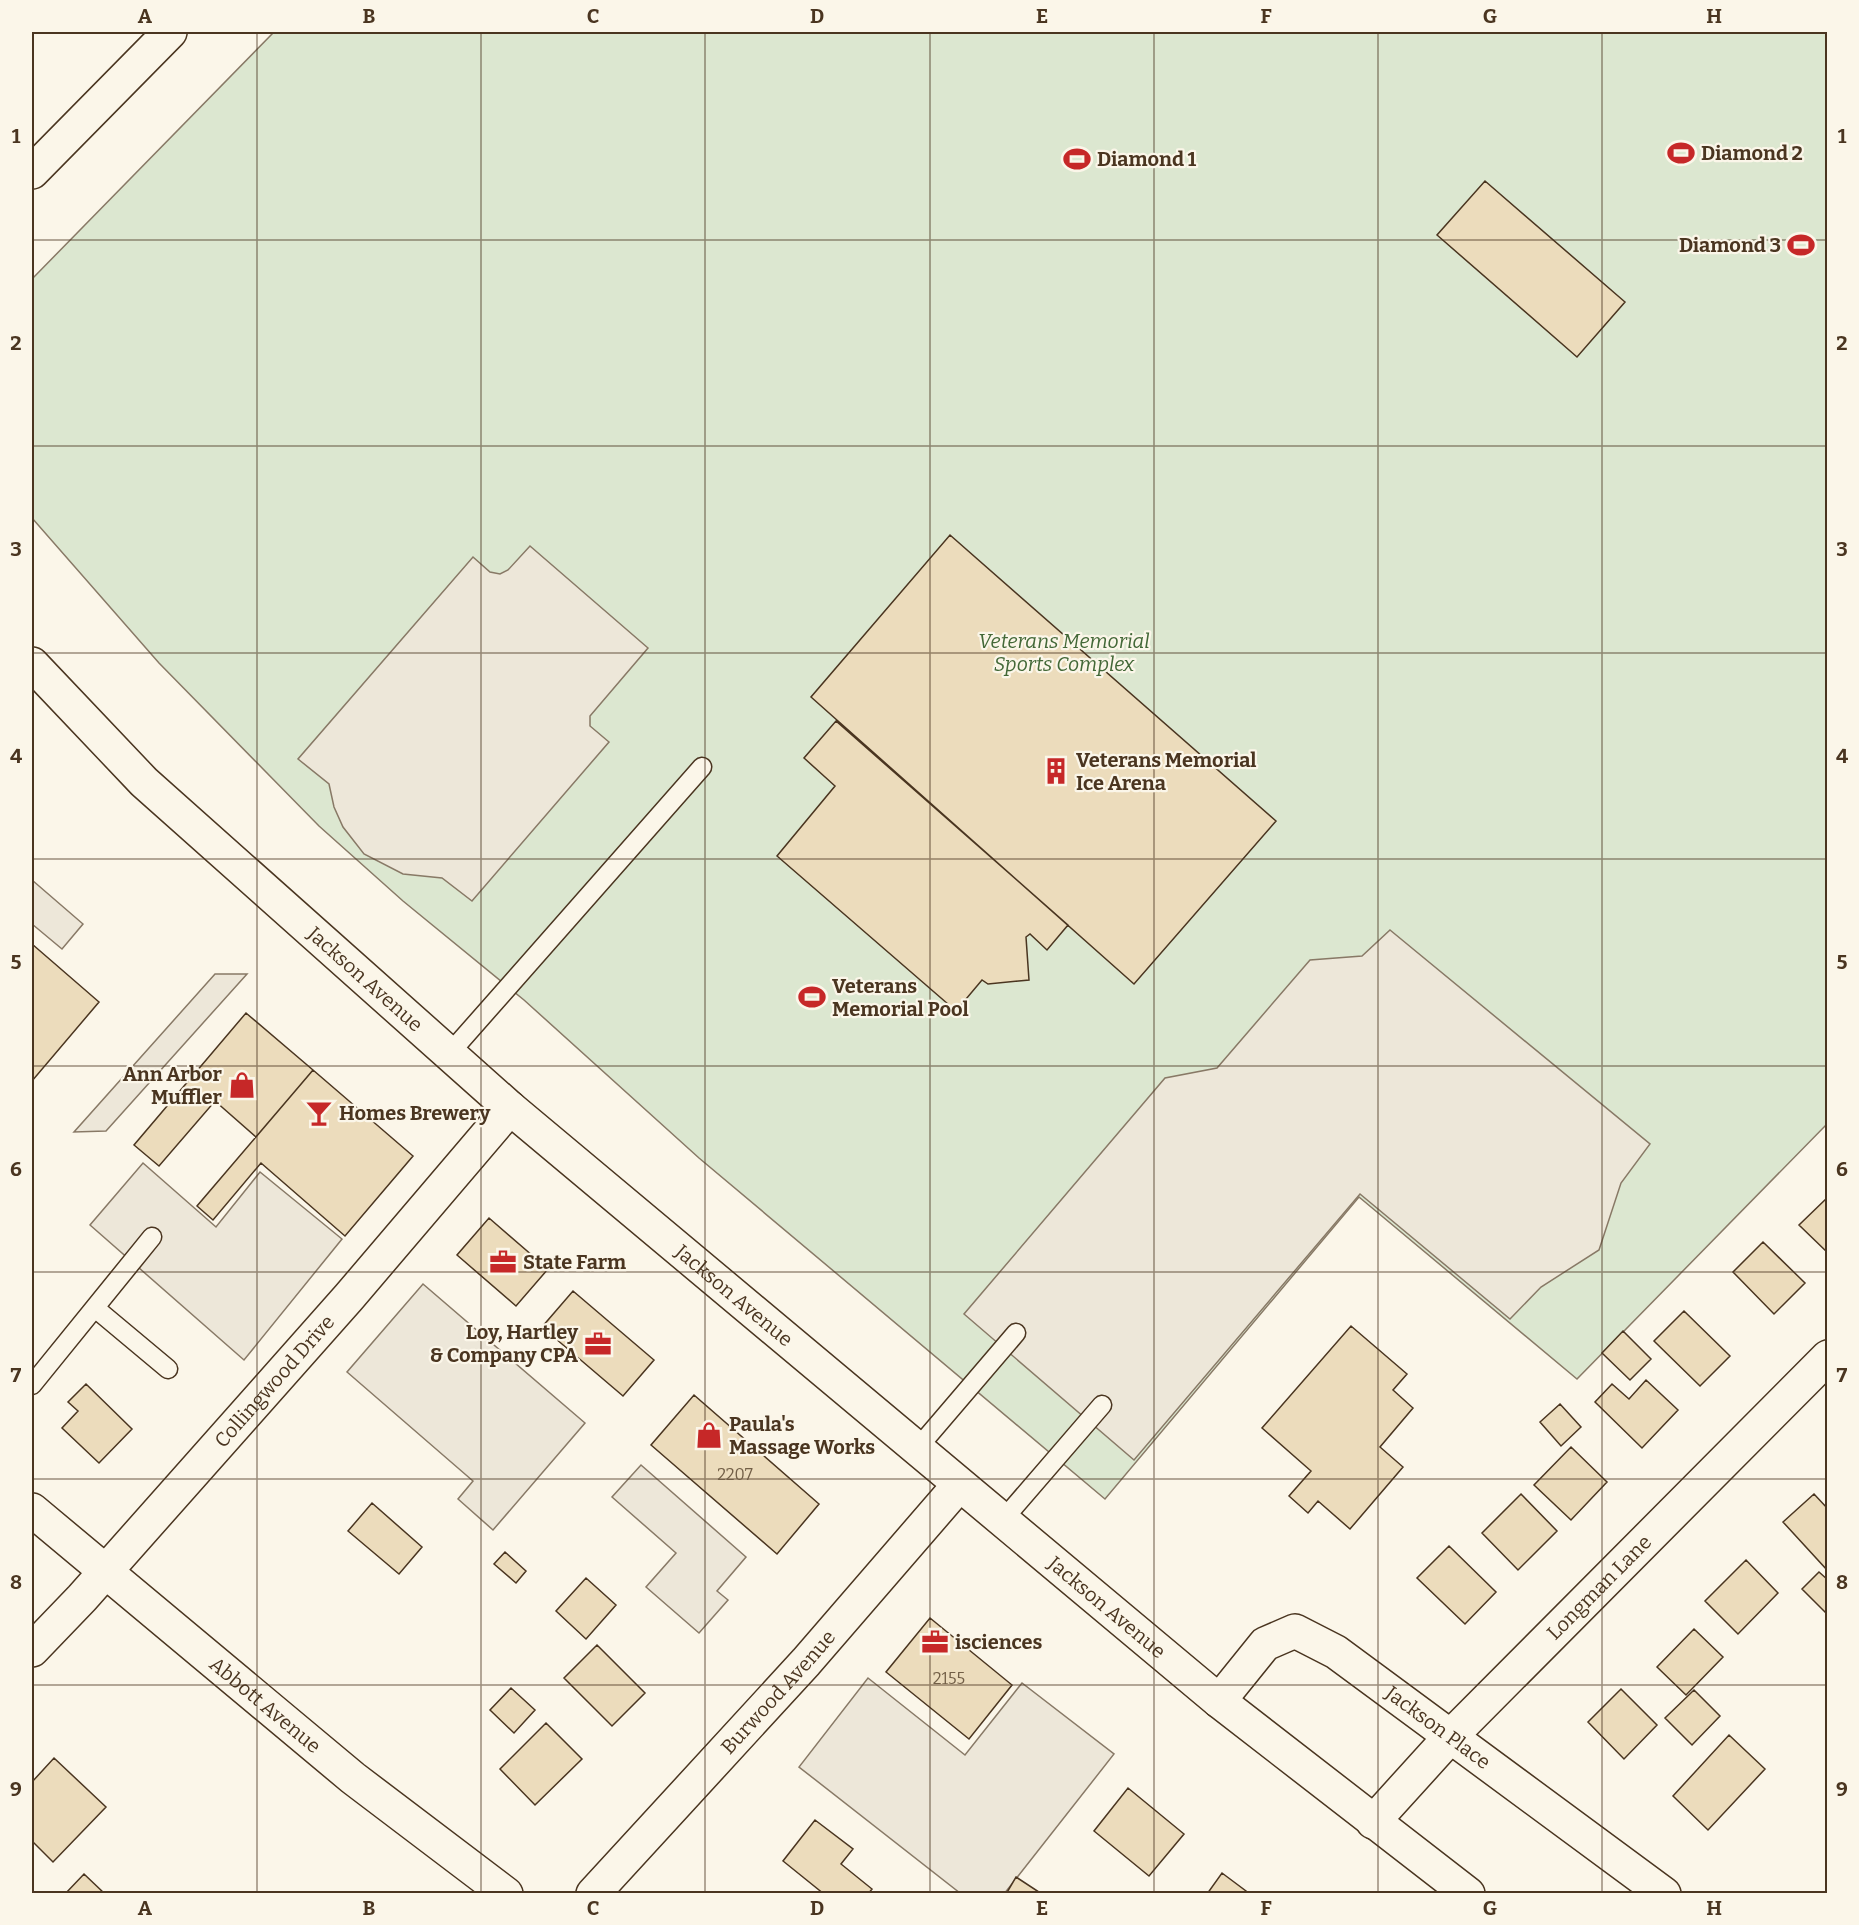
<svg xmlns="http://www.w3.org/2000/svg" width="1859" height="1925" font-family="Bitter,serif">
  <style>
    .green { fill: #dce7d0; stroke: #887966; stroke-width: 1.5 }
    .parking { fill: #ede7d9; stroke: #887966; stroke-width: 1.5 }
    .building { fill: #ecdcbc; stroke: #4a3520; stroke-width: 1.5 }
    .lines { fill: none; stroke-linecap: round; stroke-linejoin: round }
    .service-casing { stroke: #4a3520; stroke-width: 21 }
    .minor-casing { stroke: #4a3520; stroke-width: 36 }
    .secondary-casing { stroke: #4a3520; stroke-width: 36 }
    .primary-casing { stroke: #4a3520; stroke-width: 36 }
    .service { stroke: #fbf6e9; stroke-width: 18 }
    .minor { stroke: #fbf6e9; stroke-width: 33 }
    .secondary { stroke: #fbf6e9; stroke-width: 33 }
    .primary { stroke: #fbf6e9; stroke-width: 33 }
    .grid { fill: none; stroke: #4a3520; stroke-width: 1.5; stroke-opacity: 0.55 }
    .labels { text-anchor: middle; stroke-width: 4.5; stroke-linejoin: round; paint-order: stroke }
    .number-label { font-size: 16px; fill: #725f47 }
    .poi-label { font-size: 20px; font-weight: bold; fill: #4a3520; stroke: #fbf6e9; text-anchor: start }
    .park-label { font-size: 20px; font-style: italic; fill: #436837; stroke: #fbf6e9 }
    .street-label { font-size: 20px; fill: #4a3520; stroke: #fbf6e9 }
    .neatline { fill: none; stroke: #4a3520; stroke-width: 2 }
    .grid-label { font-size: 20px; text-anchor: middle; font-weight: bold; fill: #4a3520 }
  </style>
  <rect width="100%" height="100%" fill="#fbf6e9"/>
  <!-- green -->
  <path class="green" d="M274,32H1827V1124L1577,1379L1359,1197L1105,1499L699,1158L524,1000L403,901L319,826L159,663L32,518V279Z"/>
  <!-- parking -->
  <path class="parking" d="M530,546L648,648L590,716V726L609,742L472,901L442,878L403,874L364,854L343,827L334,807L329,784L298,759L473,557L490,572L500,574L508,570Z
    M32,880L83,924L62,949L32,924Z
    M1390,930L1650,1144L1621,1183L1599,1250L1541,1287L1510,1319L1360,1194L1134,1460L964,1314L1165,1078L1217,1068L1310,960L1362,956Z
    M215,974H247L106,1131L74,1132Z
    M143,1163L216,1227L260,1172L342,1239L244,1360L90,1225Z
    M423,1284L585,1423L493,1530L458,1499L473,1481L347,1372Z
    M641,1465L746,1557L717,1591L728,1600L699,1633L646,1587L676,1553L612,1497Z
    M868,1678L965,1755L1022,1683L1114,1754L1004,1894L960,1893L799,1767Z"/>
  <!-- building -->
  <path class="building" d="M1485,181L1625,302L1577,357L1437,235Z
    M950,535L1276,821L1134,984L811,697Z
    M836,721L1068,925L1047,950L1030,934L1026,937L1029,980L988,984L982,980L956,1011L777,856L835,786L804,758Z
    M32,944L99,1002L32,1081Z
    M246,1013L313,1070L256,1137L215,1101L159,1166L134,1145Z
    M313,1070L413,1156L345,1236L261,1163L213,1220L197,1206Z
    M1828,1197V1253L1799,1225Z
    M489,1218L548,1269L516,1306L457,1255Z
    M1763,1242L1805,1283L1774,1314L1733,1272Z
    M573,1291L654,1360L623,1396L542,1327Z
    M1684,1311L1730,1356L1700,1386L1654,1341Z
    M1351,1326L1407,1374L1393,1390L1413,1408L1380,1447L1403,1467L1350,1529L1318,1501L1308,1513L1289,1496L1311,1471L1262,1428Z
    M1623,1331L1651,1359L1630,1380L1602,1353Z
    M1646,1380L1678,1410L1642,1448L1595,1402L1612,1384L1629,1399Z
    M86,1384L132,1429L99,1463L62,1428L78,1411L68,1402Z
    M694,1395L819,1504L777,1554L651,1445Z
    M1560,1404L1581,1427L1561,1446L1540,1422Z
    M1571,1447L1607,1482L1571,1520L1534,1485Z
    M1521,1494L1557,1531L1518,1570L1482,1533Z
    M1814,1494L1828,1509V1571L1783,1522Z
    M372,1503L422,1547L399,1574L348,1531Z
    M1449,1546L1496,1592L1465,1624L1417,1578Z
    M505,1552L526,1571L516,1583L494,1564Z
    M1746,1560L1778,1593L1738,1634L1705,1601Z
    M1819,1572L1828,1580V1609L1825,1612L1802,1589Z
    M586,1578L616,1605L586,1639L556,1611Z
    M930,1618L1012,1685L969,1739L886,1672Z
    M1694,1629L1723,1657L1686,1695L1657,1667Z
    M597,1645L645,1693L612,1726L564,1678Z
    M511,1688L535,1710L514,1733L490,1710Z
    M1621,1689L1657,1725L1624,1759L1588,1722Z
    M1694,1690L1720,1716L1692,1745L1665,1718Z
    M546,1723L582,1759L535,1805L500,1769Z
    M1729,1735L1765,1769L1708,1830L1673,1796Z
    M54,1758L106,1807L53,1862L32,1841V1782Z
    M1128,1788L1184,1834L1149,1876L1094,1831Z
    M815,1820L853,1849L841,1864L872,1889L868,1894H824L783,1861Z
    M1222,1873L1250,1894H1207Z
    M84,1874L105,1894H65Z
    M1016,1877L1042,1894H1006Z"/>
  <g class="lines">
    <defs>
      <path id="service" d="M449,1054L702,767
        M95,1308L168,1369
        M32,1385L152,1237
        M916,1450L1016,1333
        M1002,1521L1102,1405"/>
      <g id="minor">
        <path id="s1" d="M32,1510L353,1778L506,1894"/>
        <path id="s2" d="M32,1650L82,1598L349,1297L510,1108"/>
        <path id="s3" d="M1219,1701L1265,1644L1295,1631L1336,1652L1664,1894"/>
        <path id="s4" d="M1373,1822L1450,1737L1828,1357"/>
        <path id="s5" d="M593,1894L806,1662L959,1485"/>
      </g>
      <path id="secondary" d="M32,172L170,32"/>
      <g id="primary">
        <path id="s6" d="M32,664L144,782L510,1108L1219,1701L1468,1894"/>
      </g>
    </defs>
    <!-- service casing -->
    <use href="#service" class="service-casing"/>
    <!-- minor casing -->
    <use href="#minor" class="minor-casing"/>
    <!-- secondary casing -->
    <use href="#secondary" class="secondary-casing"/>
    <!-- primary casing -->
    <use href="#primary" class="primary-casing"/>
    <!-- service -->
    <use href="#service" class="service"/>
    <!-- minor -->
    <use href="#minor" class="minor"/>
    <!-- secondary -->
    <use href="#secondary" class="secondary"/>
    <!-- primary -->
    <use href="#primary" class="primary"/>
  </g>
  <!-- grid -->
  <path class="grid" d="M257,32V1894M481,32V1894M705,32V1894M930,32V1894M1154,32V1894M1378,32V1894M1602,32V1894M32,240H1828M32,446H1828M32,653H1828M32,859H1828M32,1066H1828M32,1272H1828M32,1479H1828M32,1685H1828"/>
  <!-- icons -->
  <defs>
    <symbol id="stadium-bare" viewBox="-9 -9 18 18"><path d="M0-5a6.5 5 0 1 0 0 10a6.5 5 0 1 0 0-10ZM-3.5-1.8h7v3.6h-7Z" fill="#c62828" stroke="#fbf6e9" stroke-width="2.5" paint-order="stroke"/></symbol>
    <symbol id="building-bare" viewBox="-9 -9 18 18"><path d="M-4-6H4V6H1V3H-1V6H-4ZM-2.5-4.3h1.7v1.8h-1.7ZM.8-4.3h1.7v1.8H.8ZM-2.5-1h1.7V.8h-1.7ZM.8-1h1.7V.8H.8Z" fill="#c62828" stroke="#fbf6e9" stroke-width="2.5" paint-order="stroke"/></symbol>
    <symbol id="shop-bare" viewBox="-9 -9 18 18"><path d="M-5-2.5h2.3a2.7 3.5 0 0 1 5.4 0H5L5.5 6h-11ZM-1.5-2.5h3a1.5 2.3 0 0 0-3 0Z" fill="#c62828" stroke="#fbf6e9" stroke-width="2.5" paint-order="stroke"/></symbol>
    <symbol id="bar-bare" viewBox="-9 -9 18 18"><path d="M-6-5H6L.8 .8V4.5H3.5V6h-7V4.5H-.8V.8Z" fill="#c62828" stroke="#fbf6e9" stroke-width="2.5" paint-order="stroke"/></symbol>
    <symbol id="office-bare" viewBox="-9 -9 18 18"><path d="M-6-3h4V-5.5h4V-3h4V5H-6ZM-1-4.5V-3h2v-1.5ZM-6 0V1H6V0Z" fill="#c62828" stroke="#fbf6e9" stroke-width="2.5" paint-order="stroke"/></symbol>
  </defs>
  <g fill-rule="evenodd">
    <use href="#stadium-bare" x="1662" y="134" width="38" height="38"/>
    <use href="#stadium-bare" x="1058" y="140" width="38" height="38"/>
    <use href="#stadium-bare" x="1782" y="226" width="38" height="38"/>
    <use href="#building-bare" x="1037" y="752" width="38" height="38"/>
    <use href="#stadium-bare" x="793" y="978" width="38" height="38"/>
    <use href="#shop-bare" x="223" y="1066" width="38" height="38"/>
    <use href="#bar-bare" x="300" y="1094" width="38" height="38"/>
    <use href="#office-bare" x="484" y="1243" width="38" height="38"/>
    <use href="#office-bare" x="579" y="1325" width="38" height="38"/>
    <use href="#shop-bare" x="690" y="1416" width="38" height="38"/>
    <use href="#office-bare" x="916" y="1623" width="38" height="38"/>
  </g>
  <g class="labels">
    <!-- number labels -->
    <g class="number-label">
      <text x="735" y="1480">2207</text>
      <text x="949" y="1684">2155</text>
    </g>
    <!-- poi labels -->
    <g class="poi-label">
      <text x="1701" y="160">Diamond 2</text>
      <text x="1097" y="166">Diamond 1</text>
      <text x="1781" y="252" text-anchor="end">Diamond 3</text>
      <text x="1076" y="767">Veterans Memorial<tspan x="1076" dy="23">Ice Arena</tspan></text>
      <text x="832" y="993">Veterans<tspan x="832" dy="23">Memorial Pool</tspan></text>
      <text x="222" y="1081" text-anchor="end">Ann Arbor<tspan x="222" dy="23">Muffler</tspan></text>
      <text x="339" y="1120">Homes Brewery</text>
      <text x="523" y="1269">State Farm</text>
      <text x="578" y="1339" text-anchor="end">Loy, Hartley<tspan x="578" dy="23">&amp; Company CPA</tspan></text>
      <text x="729" y="1431">Paula's<tspan x="729" dy="23">Massage Works</tspan></text>
      <text x="955" y="1649">isciences</text>
    </g>
    <!-- park labels -->
    <g class="park-label">
      <text x="1064" y="648">Veterans Memorial<tspan x="1064" dy="23">Sports Complex</tspan></text>
    </g>
    <!-- street labels -->
    <g class="street-label">
      <text dy="7" stroke="none"><textPath href="#s6" startOffset="459">Jackson Avenue</textPath></text>
      <text dy="7" stroke="none"><textPath href="#s6" startOffset="945">Jackson Avenue</textPath></text>
      <text dy="7" stroke="none"><textPath href="#s2" startOffset="362">Collingwood Drive</textPath></text>
      <text dy="7" stroke="none"><textPath href="#s4" startOffset="326">Longman Lane</textPath></text>
      <text dy="7" stroke="none"><textPath href="#s6" startOffset="1431">Jackson Avenue</textPath></text>
      <text dy="7" stroke="none"><textPath href="#s5" startOffset="274">Burwood Avenue</textPath></text>
      <text dy="7" stroke="none"><textPath href="#s1" startOffset="304">Abbott Avenue</textPath></text>
      <text dy="7" stroke="none"><textPath href="#s3" startOffset="279">Jackson Place</textPath></text>
    </g>
  </g>
  <!-- border -->
  <rect width="1859" height="1925" fill="none" stroke="#fbf6e9" stroke-width="66"/>
  <rect x="33" y="33" width="1793" height="1859" class="neatline"/>
  <g class="grid-label">
    <text x="145" y="23">A</text>
    <text x="369" y="23">B</text>
    <text x="593" y="23">C</text>
    <text x="817" y="23">D</text>
    <text x="1042" y="23">E</text>
    <text x="1266" y="23">F</text>
    <text x="1490" y="23">G</text>
    <text x="1714" y="23">H</text>
    <text x="16" y="143">1</text>
    <text x="1842" y="143">1</text>
    <text x="16" y="350">2</text>
    <text x="1842" y="350">2</text>
    <text x="16" y="556">3</text>
    <text x="1842" y="556">3</text>
    <text x="16" y="763">4</text>
    <text x="1842" y="763">4</text>
    <text x="16" y="969">5</text>
    <text x="1842" y="969">5</text>
    <text x="16" y="1176">6</text>
    <text x="1842" y="1176">6</text>
    <text x="16" y="1382">7</text>
    <text x="1842" y="1382">7</text>
    <text x="16" y="1589">8</text>
    <text x="1842" y="1589">8</text>
    <text x="16" y="1796">9</text>
    <text x="1842" y="1796">9</text>
    <text x="145" y="1915">A</text>
    <text x="369" y="1915">B</text>
    <text x="593" y="1915">C</text>
    <text x="817" y="1915">D</text>
    <text x="1042" y="1915">E</text>
    <text x="1266" y="1915">F</text>
    <text x="1490" y="1915">G</text>
    <text x="1714" y="1915">H</text>
  </g>
</svg>
